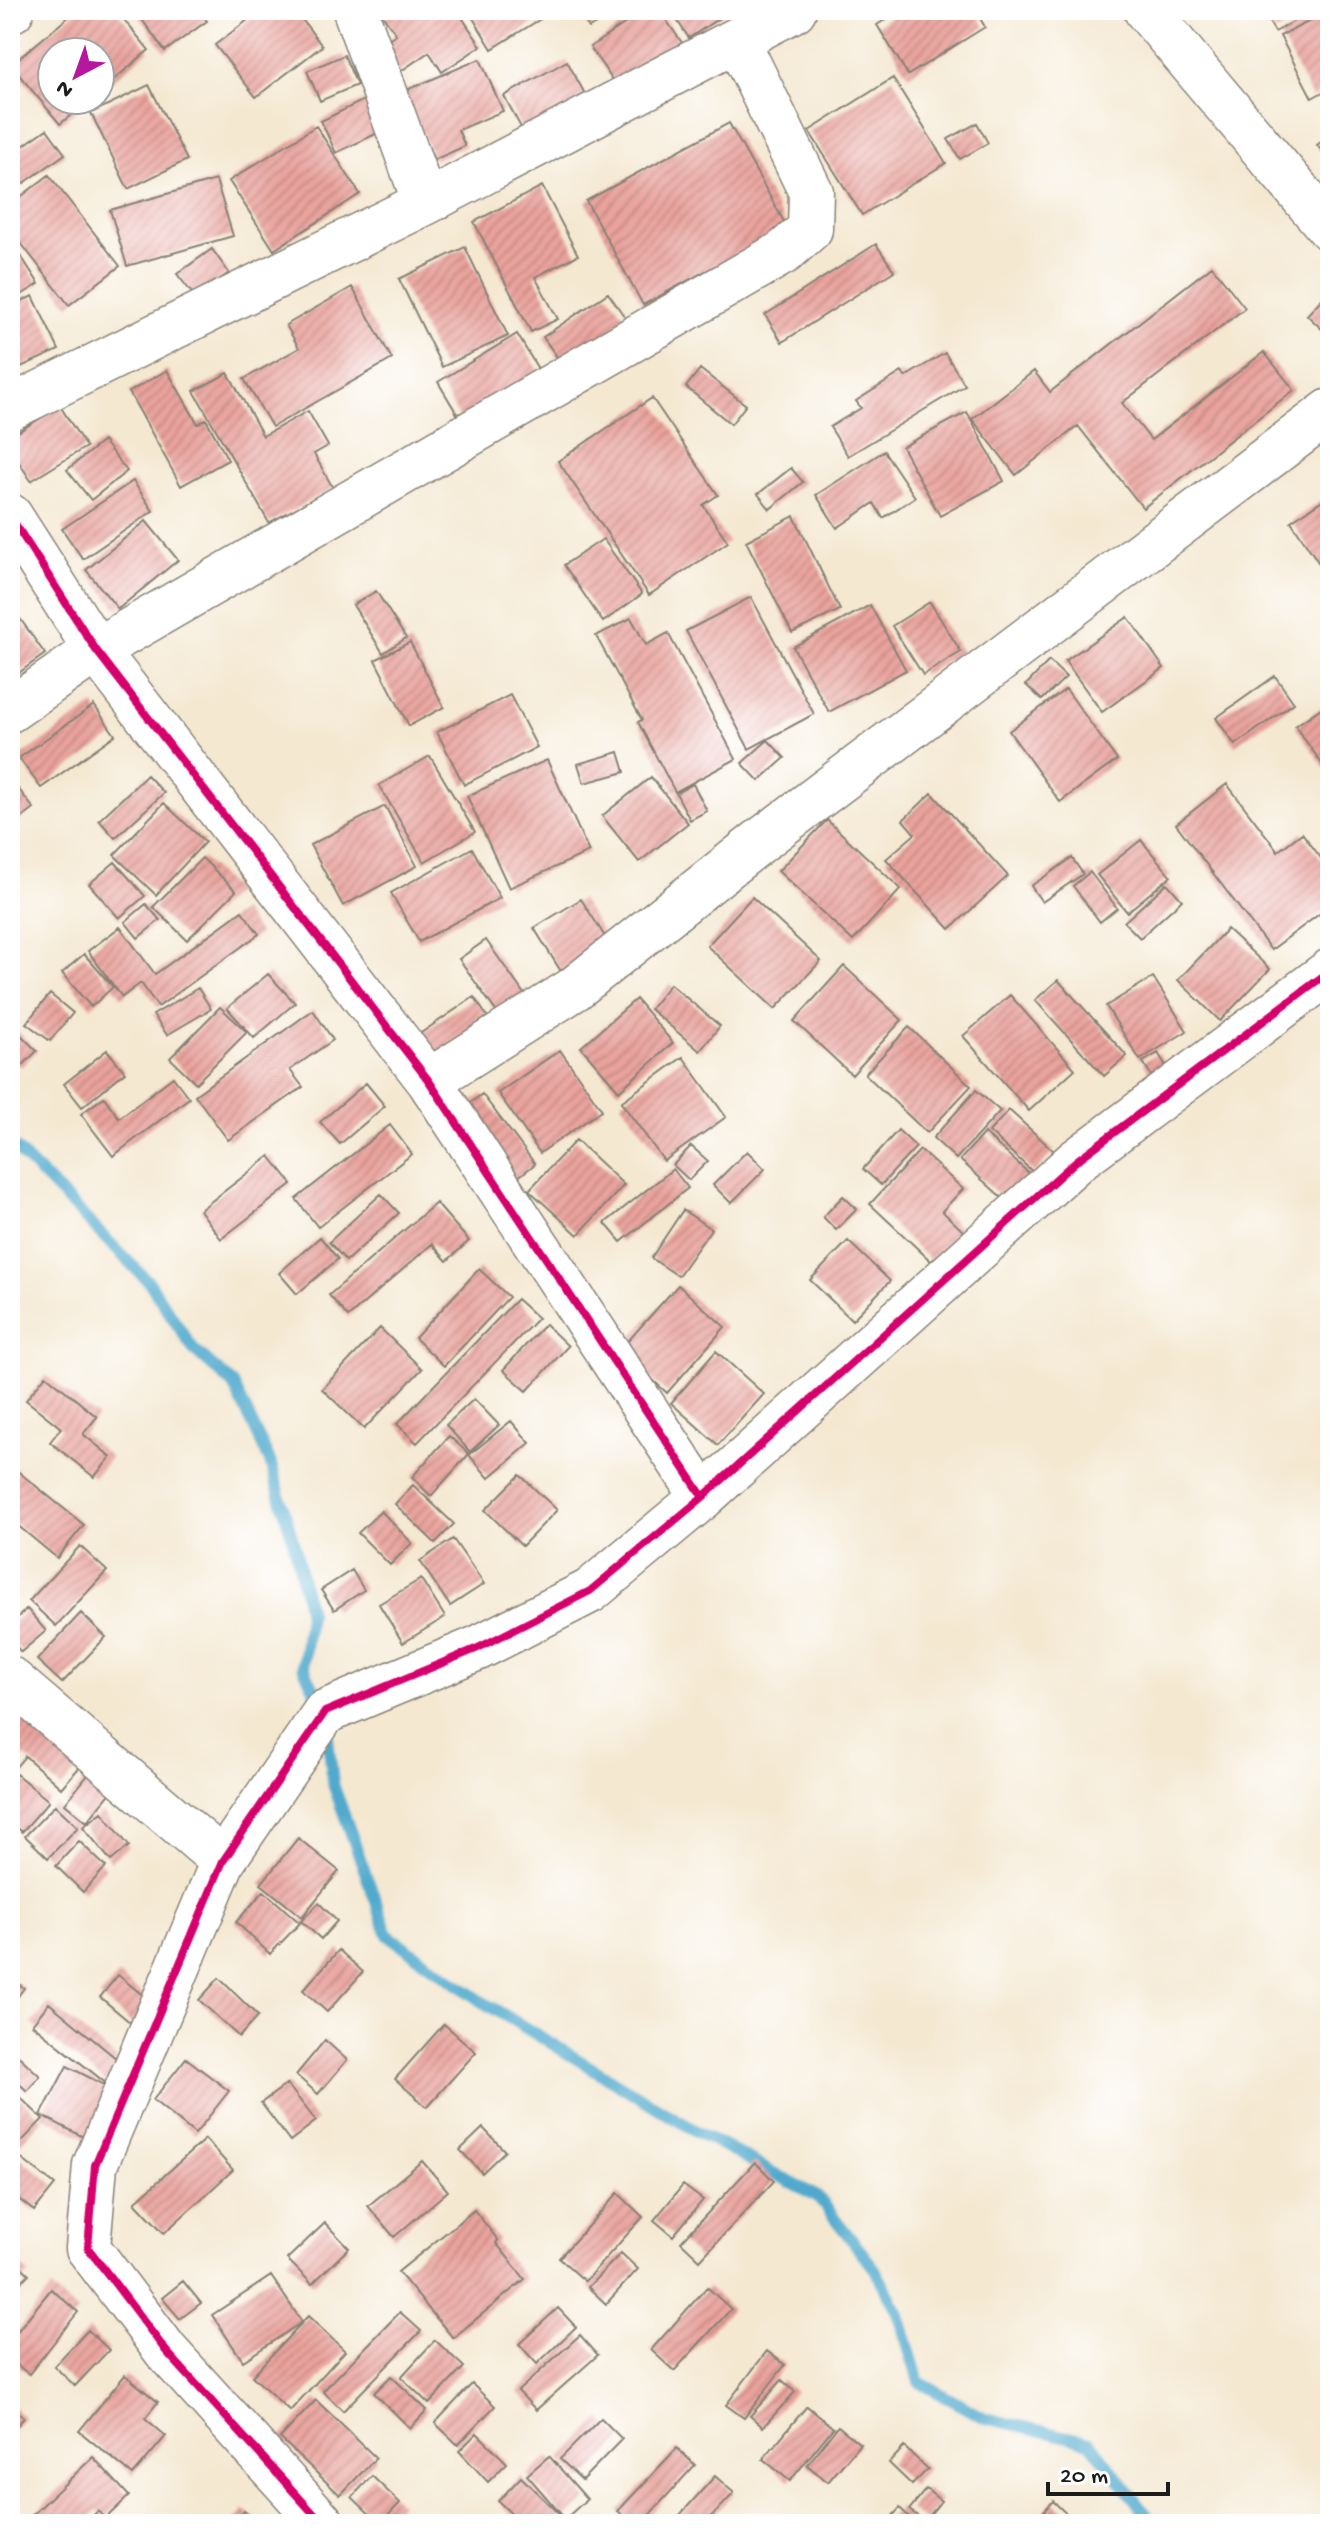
<svg xmlns="http://www.w3.org/2000/svg" width="1340" height="2534" font-family="'Gochi Hand',sans-serif">
  <style>
    .lines { fill: none; stroke-linecap: round; stroke-linejoin: round }
    .stream { stroke: #51aace; stroke-width: 12 }
    .building { fill: url(#building-hatch) }
    .minor-casing { stroke: #888276; stroke-width: 47 }
    .minor { stroke: #fff; stroke-width: 44 }
    .cycleway-casing { stroke: #fff; stroke-width: 13 }
    .cycleway { stroke: #d6006c; stroke-width: 8 }
  </style>
  <defs>
    <pattern id="building-hatch" width="6" height="6" patternUnits="userSpaceOnUse" patternTransform="scale(2)"><rect width="6" height="6" fill="#e9a29c"/><path d="M-1 1l2-2M0 6l6-6M5 7l2-2" fill="none" stroke="#c78b86"/></pattern>
  </defs>
  <rect width="100%" height="100%" fill="#fff"/>
  <filter id="ink" filterUnits="userSpaceOnUse"><feTurbulence type="fractalNoise" baseFrequency=".0125" numOctaves="2"/><feDisplacementMap in="SourceGraphic" scale="16" xChannelSelector="R" yChannelSelector="G"/><feConvolveMatrix kernelMatrix="1 2 1 2 8 2 1 2 1" color-interpolation-filters="sRGB"/></filter>
  <filter id="wash" filterUnits="userSpaceOnUse"><feTurbulence type="fractalNoise" baseFrequency=".006" numOctaves="4" result="noise"/><feDisplacementMap in="SourceGraphic" scale="32" xChannelSelector="R" yChannelSelector="G"/><feGaussianBlur stdDeviation="1.8" result="paint"/><feColorMatrix in="noise" values="0 0 0 0 0 0 0 0 0 0 0 0 0 0 0 0 0 1.4 0 .05"/><feComposite in="paint" operator="in"/></filter>
  <g filter="url(#wash)">
    <rect width="100%" height="100%" fill="#f4e8d1"/>
    <g class="lines">
      <!-- stream -->
      <path class="stream" d="M10,1143L149,1282L194,1350L233,1384L270,1461L296,1551L309,1614L303,1666L323,1707
        M327,1728L333,1784L388,1935L481,2001L701,2134L818,2197L875,2269L898,2312L919,2382L985,2418L1090,2442L1154,2524"/>
    </g>
    <g id="blocks">
      <!-- building -->
      <path class="building" d="M77,10H116L149,50L100,91V52H52V100H89L60,124L11,65Z
        M135,10H199L207,21L165,51Z
        M261,10H295L322,46L256,97L215,45Z
        M379,10H457L481,46L442,72L429,52L395,75L376,48L396,34Z
        M468,10H555L492,49Z
        M578,10H619L589,28Z
        M645,10H659L685,47L620,91L590,47Z
        M670,10H731L689,38Z
        M901,10H975L985,27L908,75L877,25Z
        M1262,10H1314L1275,32Z
        M1330,11V88L1312,98L1280,36Z
        M344,55L357,85L320,101L307,71Z
        M480,59L503,111L458,130L465,146L434,160L404,91Z
        M567,61L590,103L526,137L504,96Z
        M893,78L946,163L862,215L809,131Z
        M149,85L187,160L128,189L91,113Z
        M364,100L380,132L336,153L321,121Z
        M729,123L787,227L643,305L586,201Z
        M977,123L988,143L960,159L948,139Z
        M316,126L360,194L274,250L229,181Z
        M47,129L65,154L10,193V155Z
        M1330,135V162L1317,145Z
        M49,175L120,266L69,305L10,229V205Z
        M216,180L233,236L127,266L110,210Z
        M542,186L578,255L535,277L558,319L531,332L474,222Z
        M10,239L39,284L10,302Z
        M876,244L894,271L782,342L765,315Z
        M465,247L508,336L442,367L399,279Z
        M212,249L229,273L195,297L177,274Z
        M1212,266L1245,308L1122,403L1151,440L1264,352L1294,390L1143,508L1078,426L1016,475L972,419L1034,371L1050,392Z
        M352,287L392,359L272,427L244,379L299,348L286,325Z
        M608,293L634,330L569,374L543,337Z
        M1327,293L1330,296V337L1307,315Z
        M33,296L59,350L21,367L10,344V306Z
        M517,334L544,379L465,427L438,382Z
        M945,353L965,385L848,456L830,427L861,408L856,401L902,372L905,377Z
        M700,369L746,405L731,424L686,387Z
        M167,370L198,424L206,419L228,460L181,486L129,392Z
        M228,373L263,436L308,411L328,446L314,454L333,488L269,523L194,391Z
        M652,398L718,495L703,505L728,542L649,595L558,461Z
        M60,406L86,447L31,481L10,448V437Z
        M967,412L1004,481L940,516L902,447Z
        M103,441L127,471L91,500L67,470Z
        M884,451L915,497L883,518L874,503L837,528L816,495Z
        M791,468L803,482L770,509L758,494Z
        M133,481L153,511L83,559L62,529Z
        M1330,495V580L1291,521Z
        M794,516L840,610L792,633L746,541Z
        M146,521L178,560L118,609L86,570Z
        M603,539L642,594L603,622L564,565Z
        M376,591L406,638L383,653L353,605Z
        M751,597L814,714L749,749L686,631Z
        M930,602L961,652L923,675L892,626Z
        M870,605L906,670L829,712L793,647Z
        M14,610L45,654L10,679V612Z
        M1128,617L1164,668L1102,712L1065,661Z
        M631,618L646,645L668,633L736,759L675,792L638,722L642,720L596,636Z
        M410,642L444,707L409,726L375,660Z
        M1049,661L1066,677L1042,700L1026,685Z
        M1275,676L1294,703L1235,745L1216,718Z
        M1066,689L1117,760L1060,802L1009,731Z
        M510,695L537,747L464,785L437,732Z
        M1330,702V775L1295,726Z
        M94,705L115,735L41,788L19,758Z
        M768,740L785,758L759,781L742,763Z
        M619,752L625,772L584,783L578,764Z
        M430,756L475,832L424,862L379,785Z
        M547,760L589,852L509,888L467,796Z
        M147,775L164,793L115,838L99,820Z
        M651,777L688,823L639,862L602,816Z
        M10,778L34,809L10,827Z
        M693,784L707,811L690,820L676,793Z
        M1227,784L1278,851L1302,833L1330,870V906L1271,950L1176,824Z
        M932,793L1008,876L950,929L886,859L915,834L903,820Z
        M164,803L205,842L156,895L114,855Z
        M385,806L417,866L343,906L310,845Z
        M827,820L901,889L853,941L778,871Z
        M1141,840L1171,876L1127,912L1097,875Z
        M472,848L500,898L419,942L391,893Z
        M202,858L236,891L187,940L153,907Z
        M1072,858L1083,874L1042,902L1031,886Z
        M115,862L145,896L119,918L89,884Z
        M1090,872L1117,908L1100,922L1073,886Z
        M1167,883L1182,900L1140,938L1124,922Z
        M752,897L821,961L775,1009L707,946Z
        M581,899L609,943L562,973L534,928Z
        M146,904L160,920L138,938L125,922Z
        M242,911L259,934L158,1007L141,983L122,997L88,951L120,927L155,974Z
        M1227,929L1270,969L1220,1021L1178,980Z
        M486,940L534,1008L507,1027L459,959Z
        M84,954L113,987L91,1007L62,973Z
        M844,966L902,1020L852,1075L794,1021Z
        M268,974L295,1003L254,1038L227,1008Z
        M1153,977L1187,1031L1140,1060L1106,1006Z
        M1058,980L1127,1056L1104,1076L1035,1000Z
        M670,984L720,1026L700,1051L650,1009Z
        M198,988L211,1009L167,1035L153,1015Z
        M50,994L73,1013L50,1041L26,1023Z
        M1010,995L1075,1069L1029,1111L963,1036Z
        M474,997L499,1034L439,1074L415,1037Z
        M636,999L673,1043L619,1091L581,1047Z
        M220,1007L247,1032L196,1083L170,1058Z
        M313,1010L333,1040L290,1070L303,1087L228,1140L195,1095Z
        M909,1027L971,1086L927,1133L865,1074Z
        M14,1028L37,1051L21,1067L10,1056V1032Z
        M107,1050L125,1072L82,1107L64,1084Z
        M560,1050L602,1110L540,1153L498,1093Z
        M1158,1053L1173,1077L1158,1086L1143,1062Z
        M683,1057L726,1117L664,1161L621,1102Z
        M173,1077L189,1098L113,1156L81,1114L104,1097L119,1118Z
        M366,1083L385,1106L340,1144L320,1122Z
        M976,1090L1000,1111L956,1159L933,1138Z
        M482,1094L535,1164L500,1191L447,1121Z
        M1009,1110L1054,1151L1034,1173L989,1132Z
        M390,1125L412,1154L318,1227L296,1199Z
        M898,1130L916,1147L881,1185L863,1169Z
        M984,1133L1032,1176L1008,1203L960,1160Z
        M576,1140L624,1185L578,1235L529,1190Z
        M691,1146L708,1161L689,1180L673,1165Z
        M920,1150L963,1189L942,1211L964,1232L934,1264L870,1204Z
        M747,1151L765,1169L731,1203L713,1185Z
        M270,1156L292,1184L221,1239L200,1210Z
        M673,1169L688,1188L621,1242L605,1223Z
        M381,1194L399,1213L346,1261L329,1242Z
        M843,1196L857,1209L836,1230L823,1217Z
        M436,1203L469,1241L447,1261L432,1244L348,1317L329,1295Z
        M683,1210L711,1229L678,1276L651,1258Z
        M320,1237L338,1259L297,1294L279,1273Z
        M848,1241L890,1281L852,1320L810,1280Z
        M479,1269L509,1297L444,1366L415,1338Z
        M678,1285L725,1327L667,1393L620,1350Z
        M517,1299L538,1318L417,1443L397,1424Z
        M545,1324L568,1346L527,1391L503,1370Z
        M380,1328L422,1369L364,1429L322,1389Z
        M716,1351L764,1394L718,1445L671,1403Z
        M46,1375L97,1417L83,1434L111,1457L94,1477L50,1442L61,1428L26,1400Z
        M474,1399L499,1425L470,1452L446,1425Z
        M511,1421L530,1443L489,1478L469,1455Z
        M449,1436L469,1454L431,1496L412,1477Z
        M10,1465L84,1525L57,1558L10,1519Z
        M520,1475L557,1510L522,1546L485,1510Z
        M413,1485L454,1524L435,1543L395,1504Z
        M381,1511L412,1543L390,1565L358,1533Z
        M453,1539L484,1584L450,1606L420,1561Z
        M80,1546L107,1571L56,1626L29,1601Z
        M352,1570L364,1590L334,1610L321,1590Z
        M421,1579L445,1617L403,1643L379,1604Z
        M27,1609L46,1631L21,1652L10,1640V1624Z
        M81,1613L106,1637L62,1683L37,1660Z
        M29,1710L86,1760L61,1788L25,1756L10,1774V1732Z
        M94,1767L117,1785L87,1822L65,1804Z
        M16,1774L49,1801L22,1832L10,1821V1780Z
        M55,1805L78,1827L48,1858L25,1836Z
        M102,1812L129,1846L111,1861L83,1827Z
        M298,1838L339,1871L302,1917L261,1884Z
        M79,1841L106,1867L83,1892L56,1866Z
        M264,1891L300,1923L270,1954L236,1922Z
        M319,1903L337,1921L321,1939L301,1921Z
        M339,1950L363,1972L327,2012L303,1990Z
        M118,1975L156,2006L138,2029L100,1997Z
        M10,1978L24,1988L10,2007Z
        M219,1978L258,2016L239,2037L199,2000Z
        M49,2003L123,2064L107,2084L32,2024Z
        M444,2024L476,2052L427,2107L395,2079Z
        M325,2040L347,2060L318,2094L296,2075Z
        M10,2048L40,2076L27,2091L10,2075Z
        M186,2058L229,2091L195,2134L153,2100Z
        M67,2066L116,2091L91,2141L41,2115Z
        M287,2084L316,2121L290,2141L261,2103Z
        M10,2088L43,2119L10,2154Z
        M483,2128L505,2151L482,2173L460,2150Z
        M205,2139L233,2170L164,2233L135,2202Z
        M19,2157L55,2185L34,2211L10,2192V2168Z
        M422,2161L448,2191L394,2237L368,2206Z
        M755,2162L774,2181L700,2260L681,2242Z
        M683,2185L703,2200L673,2236L654,2220Z
        M618,2193L643,2217L585,2281L559,2258Z
        M474,2210L498,2240L496,2243L525,2279L453,2338L398,2272Z
        M325,2223L349,2248L312,2284L287,2259Z
        M621,2253L638,2269L606,2304L588,2287Z
        M10,2256L29,2274L10,2293Z
        M271,2276L302,2322L243,2361L212,2315Z
        M183,2281L201,2303L180,2319L162,2298Z
        M707,2287L731,2309L674,2371L651,2350Z
        M51,2289L78,2312L29,2374L10,2360V2340Z
        M558,2308L576,2327L537,2364L519,2344Z
        M400,2312L421,2331L343,2411L323,2391Z
        M308,2316L345,2351L290,2411L252,2376Z
        M88,2330L109,2350L75,2386L54,2366Z
        M580,2335L598,2355L536,2410L518,2391Z
        M435,2340L464,2367L429,2404L401,2377Z
        M767,2351L785,2365L744,2418L726,2405Z
        M125,2375L158,2402L145,2418L166,2436L133,2475L79,2431Z
        M391,2376L427,2410L410,2428L374,2393Z
        M782,2380L795,2392L763,2427L750,2416Z
        M472,2384L495,2406L458,2445L435,2423Z
        M316,2400L376,2458L340,2495L280,2438Z
        M12,2405L24,2418L10,2433V2407Z
        M807,2406L833,2428L790,2481L763,2459Z
        M601,2418L622,2439L582,2480L560,2459Z
        M838,2426L860,2444L828,2482L807,2465Z
        M477,2433L507,2463L488,2482L459,2451Z
        M904,2447L928,2469L912,2485L889,2463Z
        M677,2448L695,2465L641,2524H633L618,2511Z
        M549,2456L587,2499L565,2519L527,2475Z
        M93,2457L129,2496L105,2519L98,2511L84,2524H27L25,2522Z
        M372,2476L400,2503L380,2524L352,2497Z
        M715,2476L734,2493L705,2524H687L679,2516Z
        M521,2477L566,2521L569,2524H522L498,2501Z
        M926,2489L941,2501L925,2521L909,2510Z
        M1053,2501L1077,2524H1032Z
        M900,2508L916,2524H885Z
        M244,2510L259,2524H232Z"/>
    </g>
  </g>
  <g filter="url(#ink)">
    <use href="#blocks" fill-opacity="0" stroke="#888276" stroke-width="2"/>
    <g class="lines">
      <defs>
        <path id="minor" d="M355,10L425,203
          M1146,10L1330,229
          M10,11L12,10
          M10,408L425,203L794,10
          M10,516L96,650L429,1081L703,1497
          M10,710L96,650L784,252L810,229L811,192L737,40
          M429,1081L574,989L760,841L1330,411
          M10,1679L223,1861
          M323,2524L166,2351L88,2248L95,2165L223,1861L325,1712L478,1648L590,1591L703,1497L1076,1161L1330,971"/>
      </defs>
      <!-- minor casing -->
      <use href="#minor" class="minor-casing"/>
      <!-- minor -->
      <use href="#minor" class="minor"/>
      <defs>
        <path id="cycleway" d="M10,516L96,650L429,1081L703,1497
          M323,2524L166,2351L88,2248L95,2165L223,1861L325,1712L478,1648L590,1591L703,1497L1076,1161L1330,971"/>
      </defs>
      <!-- cycleway casing -->
      <use href="#cycleway" class="cycleway-casing"/>
      <!-- cycleway -->
      <use href="#cycleway" class="cycleway"/>
    </g>
  </g>
  <!-- margin -->
  <rect width="1340" height="2534" fill="none" stroke="#fff" stroke-width="40"/>
  <!-- north arrow -->
  <g transform="translate(76 76) rotate(221)"><circle r="38" fill="#ffffff" stroke="#a4a4a4" stroke-width="2"/>
  <path d="M0-6L14 30L0 20L-14 30Z" fill="#b5179e"/>
  <text y="-12" font-size="22" font-weight="bold" text-anchor="middle" fill="#1c1c1c">N</text>
  </g>
  <!-- scale -->
  <path d="M1048 2482v12h120v-12" fill="none" stroke="#1c1c1c" stroke-width="4"/>
  <text x="1060" y="2482" font-size="24" fill="#1c1c1c" stroke="#ffffff" stroke-width="6" paint-order="stroke">20 m</text>
</svg>
